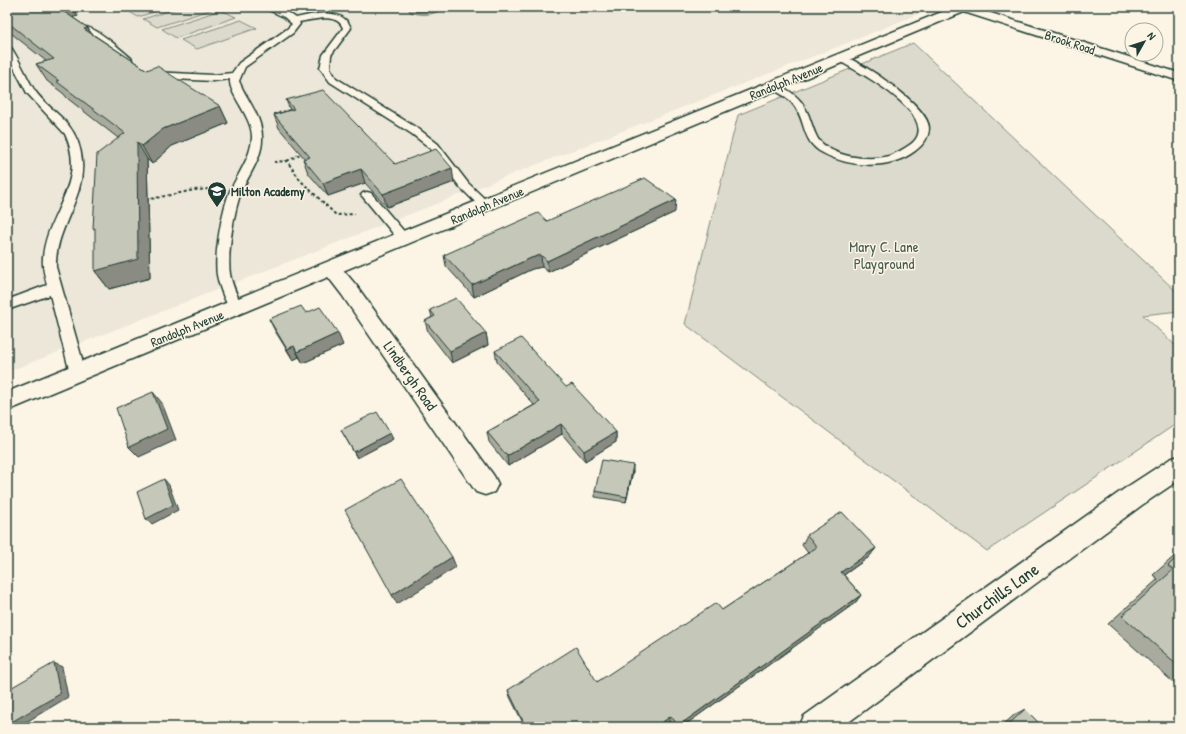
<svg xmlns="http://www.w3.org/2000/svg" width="1186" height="734" font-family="'Patrick Hand',sans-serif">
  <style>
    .built { fill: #ece7d8 }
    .green { fill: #dcdacc; stroke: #7e8c80 }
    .water { fill: #aeb3a7; stroke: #758479 }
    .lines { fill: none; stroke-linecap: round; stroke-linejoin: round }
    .lane-casing { stroke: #1f3d34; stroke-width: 3 }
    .street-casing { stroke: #1f3d34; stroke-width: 3 }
    .primary-casing { stroke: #1f3d34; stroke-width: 3 }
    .path-far1 { stroke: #1f3d34; stroke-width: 1.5; stroke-dasharray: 2.5 2; stroke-linecap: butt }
    .path { stroke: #1f3d34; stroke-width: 2; stroke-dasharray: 3 2.5; stroke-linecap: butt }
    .lane { fill: #fcf5e5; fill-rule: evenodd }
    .street { fill: #fcf5e5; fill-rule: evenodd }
    .primary { fill: #fcf5e5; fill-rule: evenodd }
    .wall { fill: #a9ab9f; stroke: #1f3d34 }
    .shaded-wall { fill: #8a8b82; stroke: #1f3d34 }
    .building { fill: #c5c7b9; stroke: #1f3d34 }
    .labels { text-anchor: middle; stroke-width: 3; stroke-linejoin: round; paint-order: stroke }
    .far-street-label { font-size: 13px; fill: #1f3d34; stroke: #fcf5e5 }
    .far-poi-label { font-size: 13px; font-weight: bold; fill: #1f3d34; stroke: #fcf5e5; text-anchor: start }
    .park-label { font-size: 15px; fill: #455c52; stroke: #fcf5e5 }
    .street-label { font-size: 15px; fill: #1f3d34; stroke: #fcf5e5 }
    .near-street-label { font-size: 18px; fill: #1f3d34; stroke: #fcf5e5 }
  </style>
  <rect width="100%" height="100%" fill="#fcf5e5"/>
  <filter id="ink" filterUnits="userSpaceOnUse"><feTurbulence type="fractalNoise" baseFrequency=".025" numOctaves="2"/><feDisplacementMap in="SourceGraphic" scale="8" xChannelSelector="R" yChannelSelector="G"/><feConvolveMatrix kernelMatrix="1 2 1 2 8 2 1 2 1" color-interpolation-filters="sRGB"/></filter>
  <g filter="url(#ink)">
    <!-- built -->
    <path class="built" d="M7,7H909L923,12L847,43L7,372Z"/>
    <!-- green -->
    <path class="green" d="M132,7H169L138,17L125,9Z
      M181,7L216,8L157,27L143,19Z
      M221,10L236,17L176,38L162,29Z
      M241,20L257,28L197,49L181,40Z
      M913,43L1179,294V311L1143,315L1179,349V422L987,551L685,324L738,115Z"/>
    <!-- water -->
    <path class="water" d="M408,7H449C433,14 427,17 410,12Z"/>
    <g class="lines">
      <defs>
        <path id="lane" d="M262,7C274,7 286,10 296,18C314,14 343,7 351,28L331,55L330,68L336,78L420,130L438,144L468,183L491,205L489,208H481L460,187L430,148L412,134L330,82L320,68L323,55L341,31L343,28C337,12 312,20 299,22L300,24L293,33L245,67L239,81C246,99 262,116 262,137C263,156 250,173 242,190C234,209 227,254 230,274C232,286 238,297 243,308L241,311L236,313L231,311C225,301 219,287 217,275C214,254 222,210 230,191C238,174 251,157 252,138C253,117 228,94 230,79L213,81L153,78L148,75L153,72L213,75L232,73L239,63L287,29L292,24L284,17Z
          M84,27C94,25 123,51 131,58L132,60L131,62H125L84,31L83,29Z
          M7,45L10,46C20,60 26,77 35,91C43,102 54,110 63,119C82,138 86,164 79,189C71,216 55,239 56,267L86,373L83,377L78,379L73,377L70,373L50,295L7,310V300L47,285C45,276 42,268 43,258C46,213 88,183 65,134L27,93L7,54Z
          M840,55C860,60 929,106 929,128C929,138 923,145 915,151C890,170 850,168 823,153C800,141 807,119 792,103C787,96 777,92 770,88L768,86L770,84C775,83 779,85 784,88C799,96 806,106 811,122C813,128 815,134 818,139C833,158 868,161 889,156C897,153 904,149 911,144C945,117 856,70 837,60L836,58Z
          M367,192L371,193L408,236L410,239L408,242H400L363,197L361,195L363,193Z"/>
        <path id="street" d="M332,263L339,265L356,285L494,476L498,484L494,492L485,495L476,492L342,295L322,269L325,265Z
          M1179,456V480L1142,505L842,727H799L804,716L1124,489L1170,459Z"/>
        <path id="primary" d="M954,7H972L1179,73V81L964,12L7,411V392Z"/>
      </defs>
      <!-- lane casing -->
      <use href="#lane" class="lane-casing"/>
      <!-- street casing -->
      <use href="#street" class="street-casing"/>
      <!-- primary casing -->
      <use href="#primary" class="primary-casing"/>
      <!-- path-far1 -->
      <path class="path-far1" d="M274,114L293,109"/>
      <!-- path -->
      <path class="path" d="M287,161L302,153
        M274,162L287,161L300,180L336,215L355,214
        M146,200L194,190L212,189"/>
      <!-- lane -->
      <use href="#lane" class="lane"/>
      <!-- street -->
      <use href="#street" class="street"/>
      <!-- primary -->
      <use href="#primary" class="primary"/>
    </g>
    <!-- wall -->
    <path class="wall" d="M7,7H73L78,16L72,17L88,28L91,33L147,70L220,106L228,123L172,146L152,164L147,159L150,278L109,289L95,271L118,138L67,98L64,94L47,81L36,64L46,61L7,30Z
      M286,100L395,164L454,182L387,207L365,183L328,196L308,173L303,159H305L279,128L274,115L290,110Z
      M675,212L548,272L542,267L532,269L474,297L446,266L444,255L547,221Z
      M430,310L486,333L488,345L452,363L428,332L425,321L432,317Z
      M306,313L343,345L303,363L299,357L293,360L275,331L269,319Z
      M495,351L566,387L616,432V442L585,461L562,434L508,466L489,442L487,432L534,405L497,362Z
      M341,430L393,439L357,458Z
      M633,471L626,502L595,497V491Z
      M807,535L876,548L869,557L844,575L861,595L855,603L682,727H672L669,722L663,727H525L510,697L508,690L597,682L722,610L808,553L802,545Z
      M1179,552V682L1175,684L1108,624L1158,579L1153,575Z
      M1025,709L1043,727H1001L1014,715Z"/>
    <!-- shaded-wall -->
    <path class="shaded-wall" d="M55,7H73L78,16L62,20Z
      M88,28L96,44L84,29Z
      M220,106L228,123L172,146L152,164L142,146L163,129Z
      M137,142L147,159L150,278L109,289L95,271Z
      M452,168L454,182L387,207L383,194Z
      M361,169L365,183L328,196L323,183Z
      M676,200L675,212L548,272L547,261Z
      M541,255L542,267L532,269L474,297L472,285L531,258Z
      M338,333L343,345L303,363L297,352Z
      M486,333L488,345L452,363L450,351Z
      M294,346L299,357L293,360L287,349Z
      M153,392L162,403L176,440L139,457L129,447Z
      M561,424L562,434L508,466L507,456Z
      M616,432V442L585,461L584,451Z
      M390,433L393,439L357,458L354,452Z
      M633,465V471L626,502L627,497Z
      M164,479L169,485L178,510L152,524L146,519Z
      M876,548L869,557L835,581L841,572Z
      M452,557L456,567L397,604L392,595Z
      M861,595L855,603L682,727H677L678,726Z
      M7,640L11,643L7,646Z
      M54,663L62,667L68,697L18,727H15L8,724Z
      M671,716L669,722L663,727H656Z"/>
    <!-- building -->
    <path class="building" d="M10,7H57L88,28L84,29L147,70L157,66L220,106L163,129L142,146L137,142L138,259L95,271V228L93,229L97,154L125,133L56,81H59L36,64L54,59L7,22V8Z
      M323,90L395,164L436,149L452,168L383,194L361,169L323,183L303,159L310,157L274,115L294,109L286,100Z
      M645,178L676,200L547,261L541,255L531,258L472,285L444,255L538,213L547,221Z
      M456,298L486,333L450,351L425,321L435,316L430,310Z
      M301,306L306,313L320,307L338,333L297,352L294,346L287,349L269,319Z
      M521,338L566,387L572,384L616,432L584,451L561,424L507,456L487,432L540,402L495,351Z
      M153,392L167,429L129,447L116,408Z
      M377,412L390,433L354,452L341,430Z
      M602,460L633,465L627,497L595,491Z
      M164,479L173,505L146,519L137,492Z
      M401,479L452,557L392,595L345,510Z
      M842,512L876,548L841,572L861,595L678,726L671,716L656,727H526L508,690L576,647L597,682L716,603L722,610L817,547L807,535Z
      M1179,555V666L1122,616L1173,570L1168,566Z
      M54,663L60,694L8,724L7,719V690Z
      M1025,709L1043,727H1006Z"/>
  </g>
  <!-- icons -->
  <defs>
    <symbol id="school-pin" viewBox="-11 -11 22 30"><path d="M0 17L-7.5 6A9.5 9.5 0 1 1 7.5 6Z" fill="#1f3d34" stroke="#fcf5e5"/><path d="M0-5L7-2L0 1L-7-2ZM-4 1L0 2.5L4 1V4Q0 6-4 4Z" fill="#fff"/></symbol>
  </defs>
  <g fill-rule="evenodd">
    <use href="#school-pin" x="206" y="180" width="22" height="30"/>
  </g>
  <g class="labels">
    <!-- far-street labels -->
    <g class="far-street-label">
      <text transform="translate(1070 42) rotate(18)" y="5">Brook Road</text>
      <text transform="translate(786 81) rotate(-22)" y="5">Randolph Avenue</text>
      <text transform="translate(487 205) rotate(-23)" y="5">Randolph Avenue</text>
      <text transform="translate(187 328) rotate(-22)" y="5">Randolph Avenue</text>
    </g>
    <!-- far-poi labels -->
    <g class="far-poi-label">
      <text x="231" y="196">Milton Academy</text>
    </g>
    <!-- park labels -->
    <g class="park-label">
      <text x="884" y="252">Mary C. Lane<tspan x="884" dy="17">Playground</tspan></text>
    </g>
    <!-- street labels -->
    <g class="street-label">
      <text transform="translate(410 376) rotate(55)" y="5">Lindbergh Road</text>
    </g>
    <!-- near-street labels -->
    <g class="near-street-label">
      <text transform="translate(997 596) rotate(-36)" y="6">Churchills Lane</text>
    </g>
  </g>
  <!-- margin -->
  <rect width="1186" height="734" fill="none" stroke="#fcf5e5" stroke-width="24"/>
  <rect x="12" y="12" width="1162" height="710" fill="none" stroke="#1f3d34" stroke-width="1.5" filter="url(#ink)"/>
  <!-- north arrow -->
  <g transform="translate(1144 42) rotate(51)"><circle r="19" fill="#fcf5e5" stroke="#a4ab9e"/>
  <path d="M0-3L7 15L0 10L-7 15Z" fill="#1f3d34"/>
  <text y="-6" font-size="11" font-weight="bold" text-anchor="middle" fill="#1f3d34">N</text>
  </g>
</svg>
